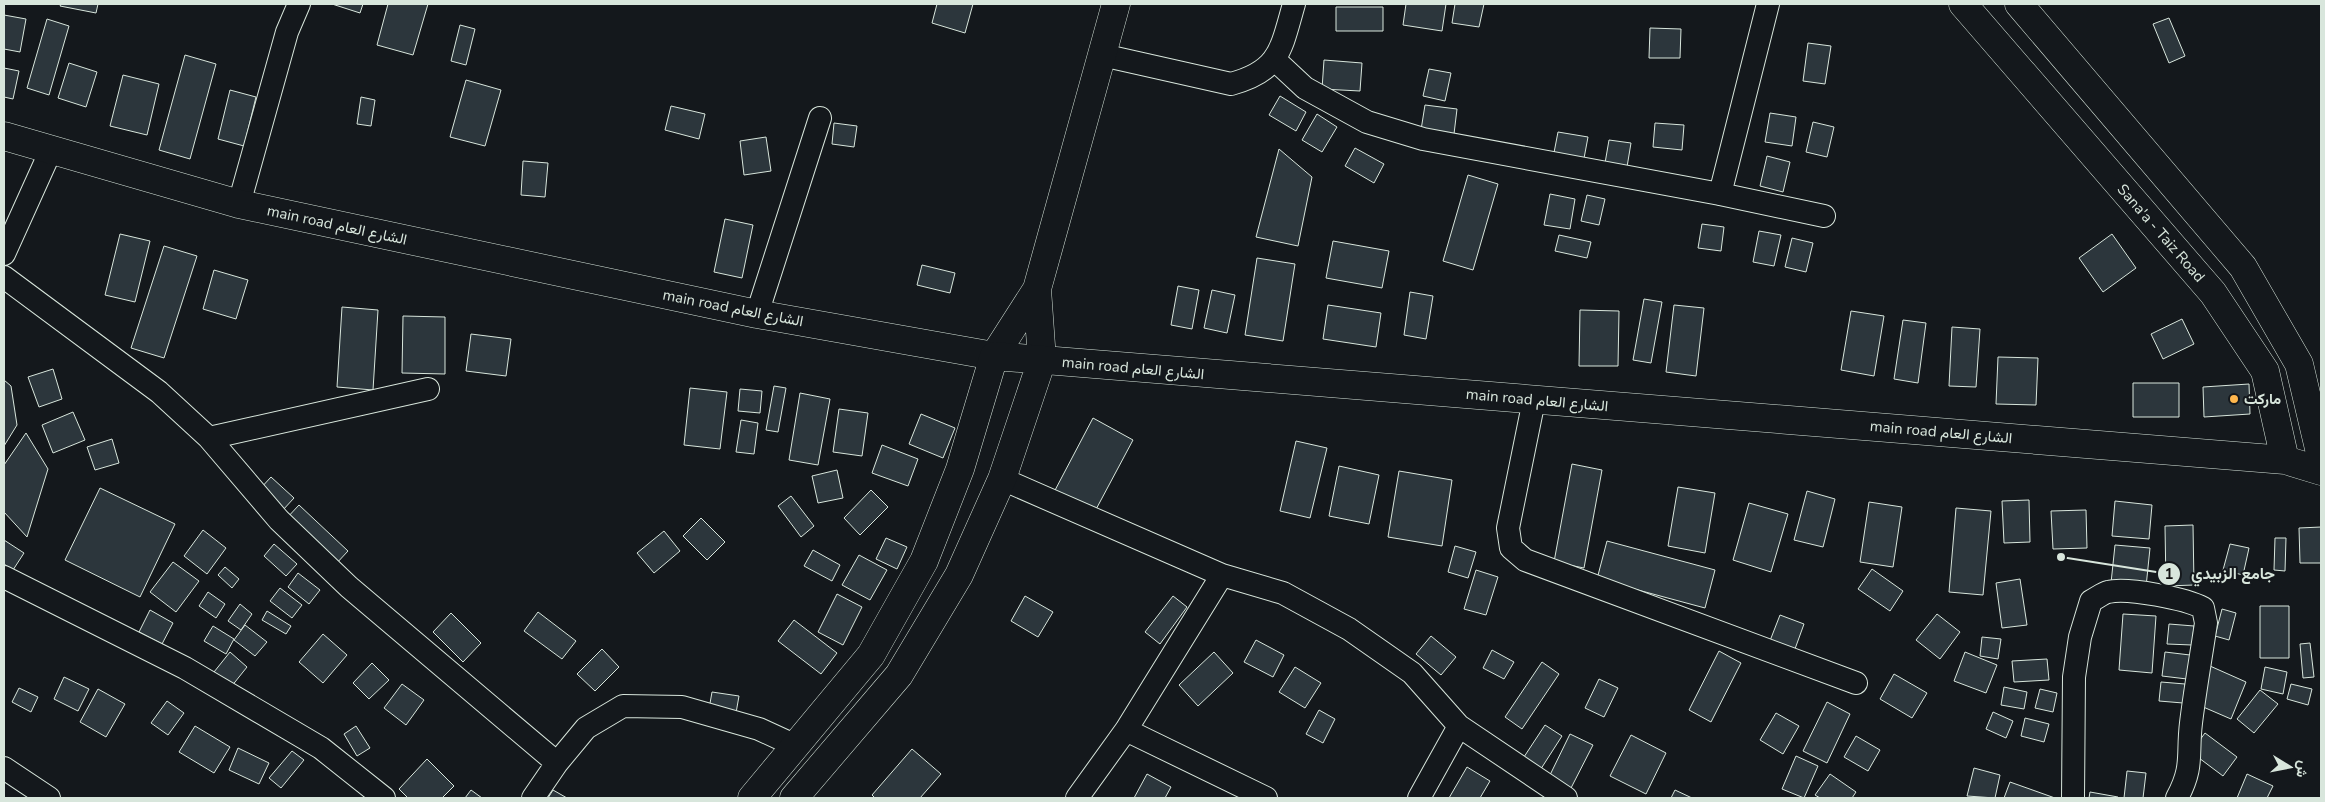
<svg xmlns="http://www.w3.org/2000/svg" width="2325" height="802" font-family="'Nunito Sans',Vazirmatn,sans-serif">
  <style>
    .building { fill: #2c363c; stroke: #d8e6dc }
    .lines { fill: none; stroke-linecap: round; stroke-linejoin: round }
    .minor-casing { stroke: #d8e6dc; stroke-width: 24 }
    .major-casing { stroke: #d8e6dc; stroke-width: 29 }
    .highway-casing { stroke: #d8e6dc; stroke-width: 29 }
    .minor { stroke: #14181c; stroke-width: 22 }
    .major { stroke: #14181c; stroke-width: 28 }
    .highway { stroke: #14181c; stroke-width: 28 }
    .poi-dot { fill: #ffb74d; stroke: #14181c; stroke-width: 2 }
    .labels { text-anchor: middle; stroke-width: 4; stroke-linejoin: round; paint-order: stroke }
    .street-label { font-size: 15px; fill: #d8e6dc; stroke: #14181c }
    .poi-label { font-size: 15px; font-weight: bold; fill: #d8e6dc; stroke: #14181c; text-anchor: start }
    .leader { fill: none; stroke: #d8e6dc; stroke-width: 2 }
    .callout-dot { fill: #d8e6dc; stroke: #14181c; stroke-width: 2 }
    .mark-label { font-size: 15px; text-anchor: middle; font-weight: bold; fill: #111 }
    .callout-label { font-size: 16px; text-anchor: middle; font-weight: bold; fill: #d8e6dc; stroke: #14181c; stroke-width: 4; stroke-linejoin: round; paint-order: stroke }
  </style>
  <rect width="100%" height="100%" fill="#14181c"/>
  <!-- building -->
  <path class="building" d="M61,4H98L96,13L60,6Z
    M332,4H363L360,13Z
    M388,4H428L413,55L377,45Z
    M937,4H973L965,33L932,23Z
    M1406,4H1446L1442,31L1403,25Z
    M1455,4H1484L1479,27L1452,23Z
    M1336,7H1383V31H1336Z
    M4,15L26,19L20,52L4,49Z
    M2169,18L2185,56L2169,63L2153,24Z
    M47,19L69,26L49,95L27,88Z
    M460,25L475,29L466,65L451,61Z
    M1650,28L1681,29L1680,58H1649Z
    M1808,43L1831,46L1825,84L1803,81Z
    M185,55L216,64L190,159L159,150Z
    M1324,60L1362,63L1360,91L1322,89Z
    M69,63L97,72L86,107L58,98Z
    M4,68L19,71L13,99L4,97Z
    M1429,69L1451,73L1445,101L1423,96Z
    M123,75L159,84L147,135L110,126Z
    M466,80L501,90L485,146L450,137Z
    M230,90L256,97L244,146L218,139Z
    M1280,96L1306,112L1296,131L1269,115Z
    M361,97L375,100L371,126L357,124Z
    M1425,105L1457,109L1454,134L1421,130Z
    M671,106L705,114L699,139L665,130Z
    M1770,113L1796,117L1792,146L1765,142Z
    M1317,114L1337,127L1322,152L1302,140Z
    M1813,122L1834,127L1827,157L1806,152Z
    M834,123L857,126L854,147L832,144Z
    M1655,123L1684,125L1682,150L1653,147Z
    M1558,132L1588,137L1582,169L1552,163Z
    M766,137L771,171L744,175L740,141Z
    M1609,140L1631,143L1626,173L1604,169Z
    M1355,148L1384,164L1374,183L1345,166Z
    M1279,149L1312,177L1298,246L1256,237Z
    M1767,156L1790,162L1783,192L1760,186Z
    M523,161L548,163L545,197L521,195Z
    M1468,175L1498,184L1473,270L1443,261Z
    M1550,194L1575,199L1570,229L1544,225Z
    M1587,195L1605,199L1599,225L1581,221Z
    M725,219L753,225L742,278L714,272Z
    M1702,224L1724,227L1721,251L1698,248Z
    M1759,231L1781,235L1774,266L1753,262Z
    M120,234L150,241L135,302L105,295Z
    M2112,234L2136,268L2103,292L2079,258Z
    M1559,235L1591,242L1587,258L1555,251Z
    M1792,238L1813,243L1806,272L1785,267Z
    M1333,241L1389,251L1382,288L1326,278Z
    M164,246L197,256L164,358L131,348Z
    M1257,258L1295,264L1283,341L1245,335Z
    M922,265L955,273L950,293L917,285Z
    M214,270L248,280L236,319L203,309Z
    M1178,286L1199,290L1192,329L1171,325Z
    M1212,290L1235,295L1227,333L1204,328Z
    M1410,292L1433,296L1426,339L1404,335Z
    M1644,299L1662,302L1651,363L1633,360Z
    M1328,305L1381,313L1376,347L1323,339Z
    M1674,305L1704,308L1696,376L1666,372Z
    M342,307L378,310L373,390L337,387Z
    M1580,310L1619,311L1618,366H1579Z
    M1851,311L1884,316L1874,376L1841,370Z
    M403,316L445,317V374L402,373Z
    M2182,319L2194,344L2163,359L2151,334Z
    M1903,320L1926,323L1918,383L1894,379Z
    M1952,327L1980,329L1976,387L1949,386Z
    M471,334L511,339L506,376L466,371Z
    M1998,357L2038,358L2036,405L1996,404Z
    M53,369L62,399L39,407L28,377Z
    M4,380L11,386L17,425L4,446Z
    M2133,383H2179V417H2133Z
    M2249,384L2250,414L2204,417L2203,387Z
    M774,386L786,388L778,432L766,430Z
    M690,388L727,392L720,449L684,445Z
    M740,389L762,391L760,413L738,411Z
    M800,393L830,399L818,465L789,460Z
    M839,409L868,413L862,456L833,452Z
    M73,412L85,440L53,453L42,425Z
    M921,414L955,428L943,458L909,444Z
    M1093,418L1133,440L1093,515L1053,494Z
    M741,420L758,423L754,454L736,452Z
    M26,433L48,469L27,537L4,512V465Z
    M112,439L119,463L95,470L87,447Z
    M1296,441L1327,448L1310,518L1280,511Z
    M882,445L918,459L908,486L872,473Z
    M1572,464L1602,470L1584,568L1554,562Z
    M1339,466L1379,475L1369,524L1329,516Z
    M837,470L843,498L818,503L812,476Z
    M1399,471L1452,480L1442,546L1388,537Z
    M271,477L294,498L282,511L259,490Z
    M1678,487L1715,493L1705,553L1668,546Z
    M100,488L175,524L140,597L65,560Z
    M871,490L888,507L860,535L844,518Z
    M1807,491L1835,499L1823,547L1794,540Z
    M791,496L814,526L801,537L778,506Z
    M2029,500L2030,542L2004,543L2002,501Z
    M2115,501L2152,505L2149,539L2112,536Z
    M1869,502L1902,507L1893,567L1860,562Z
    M1749,503L1788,514L1771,572L1733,560Z
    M299,505L348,551L335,565L285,520Z
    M1956,508L1991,511L1983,595L1949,592Z
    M2086,510L2087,548L2053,549L2051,511Z
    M701,518L725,542L707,560L683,536Z
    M2193,525L2194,585L2166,586L2165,526Z
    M2321,527V563H2300L2299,528Z
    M203,530L226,548L207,574L184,556Z
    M664,531L680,551L654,573L637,553Z
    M886,538L907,547L897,569L876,559Z
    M2275,538H2286L2285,571L2274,570Z
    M4,540L24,553L13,570L4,564Z
    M1607,541L1715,570L1705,608L1597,579Z
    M274,544L297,564L286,576L264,556Z
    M2230,544L2249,548L2243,575L2223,570Z
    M2115,545L2150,548L2146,587L2111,583Z
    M1455,546L1476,552L1468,578L1448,572Z
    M813,550L840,565L832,581L804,566Z
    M859,555L887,570L870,600L842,585Z
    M173,562L199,581L176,612L150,592Z
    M225,567L239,579L232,588L218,575Z
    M1872,569L1903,591L1890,611L1858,589Z
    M1476,570L1498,577L1486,615L1464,609Z
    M298,573L320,590L309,604L288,587Z
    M2020,579L2027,625L2002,628L1996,583Z
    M280,588L302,605L292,618L270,601Z
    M208,592L225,604L216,618L199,606Z
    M837,594L862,607L843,645L818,632Z
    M1025,596L1053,612L1038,637L1011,621Z
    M1173,596L1187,607L1160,644L1145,632Z
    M240,604L252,614L241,630L228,621Z
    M2260,606H2289V658H2260Z
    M2222,609L2236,613L2229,640L2215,636Z
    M150,610L173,623L162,644L139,632Z
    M267,611L291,626L286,634L262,620Z
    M538,612L576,641L562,659L524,631Z
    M451,613L481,643L463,662L433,632Z
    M1937,614L1960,632L1940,659L1916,640Z
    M2123,614L2156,616L2152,673L2119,670Z
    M1780,615L1804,624L1791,660L1766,651Z
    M794,620L837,653L821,674L778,641Z
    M2169,624L2194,626L2192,645L2167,644Z
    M245,625L267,642L255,656L234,640Z
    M213,626L234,639L226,654L204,641Z
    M323,634L347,655L323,683L299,662Z
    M1431,636L1456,657L1441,675L1416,654Z
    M1982,637L2001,639L1998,659L1980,656Z
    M1256,640L1284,655L1273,677L1244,662Z
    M2310,643L2314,677L2303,678L2300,644Z
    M602,649L619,667L595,691L577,674Z
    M1492,650L1514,662L1504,679L1483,668Z
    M1719,651L1741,663L1711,722L1689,710Z
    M230,652L247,667L231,687L214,672Z
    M1214,652L1233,673L1198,706L1179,685Z
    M1965,652L1997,665L1986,693L1954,681Z
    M2165,652L2190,655L2187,679L2162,676Z
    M2047,659L2049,680L2014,682L2012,661Z
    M1542,662L1559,674L1522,729L1505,717Z
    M372,663L389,680L369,699L353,683Z
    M2210,666L2246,682L2231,719L2194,703Z
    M1295,667L1321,683L1305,708L1279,692Z
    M2265,667L2287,672L2283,694L2261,689Z
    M1894,674L1927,693L1912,718L1880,699Z
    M64,677L89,689L78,711L54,699Z
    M1599,679L1618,688L1604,717L1585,708Z
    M2161,682L2185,684L2183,703L2159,701Z
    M402,684L424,700L406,725L384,708Z
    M2291,684L2312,689L2308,705L2287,699Z
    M2004,687L2027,692L2024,709L2001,705Z
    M19,688L38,697L31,712L12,702Z
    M98,689L125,704L106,737L80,722Z
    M2040,689L2057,693L2053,712L2035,708Z
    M2260,690L2278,704L2254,733L2237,719Z
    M712,692L739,696L736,713L709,709Z
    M167,701L184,713L168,735L151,723Z
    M1827,702L1850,714L1827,763L1803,751Z
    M1319,710L1335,719L1323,743L1306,734Z
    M1993,712L2013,721L2006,738L1986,729Z
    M1776,713L1799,726L1783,754L1760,740Z
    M2025,718L2049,724L2044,742L2021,736Z
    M1545,725L1562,736L1537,775L1520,763Z
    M195,726L230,747L214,773L179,752Z
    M356,726L370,748L357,756L344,734Z
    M2205,733L2237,757L2223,776L2191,752Z
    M1570,734L1593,745L1571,788L1549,777Z
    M1631,735L1666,753L1646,794L1610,776Z
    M1856,736L1880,750L1868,771L1844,757Z
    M238,748L269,763L259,784L229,770Z
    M912,749L941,774L920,798H875L872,795Z
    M292,751L304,760L281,788L269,778Z
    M1796,756L1818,766L1804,798L1782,789Z
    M427,759L454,786L442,798H408L399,789Z
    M1467,767L1490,781L1480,798H1449Z
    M1974,768L2000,775L1995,798L1967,796Z
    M2127,771L2146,773L2143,798H2124Z
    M1147,774L1171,787L1165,798H1134Z
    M1830,774L1856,792L1852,798H1820L1815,795Z
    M2247,774L2273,786L2267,798H2237Z
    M2010,782L2055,798H2004Z
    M471,790L482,798H465Z
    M553,790L567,798H548Z
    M1675,790L1692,798H1671Z
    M2090,792L2118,797V798H2089Z"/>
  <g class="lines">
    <defs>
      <path id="minor" d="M1102,55L1231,84C1280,71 1281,49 1294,4
        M1275,60L1305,88L1367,122L1423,139L1720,194L1824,216
        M1720,194L1768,4
        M239,204L287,32L299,4
        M4,254L51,150
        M4,277L159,392L209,438L279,520L349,587L557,763
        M757,314L820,118
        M1534,400L1508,528L1511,548L1525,560L1856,683
        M209,438L428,389
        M1002,479L1222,575L1283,593L1349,629L1412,673L1459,726L1566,798
        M4,577L185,668L321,748L384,798
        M1126,730L1266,798
        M4,768L49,798
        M533,798L557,763L586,728L623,706L682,707L759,729L796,746
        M1077,798L1126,730L1222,575
        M1419,798L1459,726
        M2073,798L2074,677L2080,637L2091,601C2097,598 2103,593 2108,592C2127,587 2187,599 2203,608L2206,623C2201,657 2195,690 2191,723C2187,756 2194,766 2177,798"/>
      <path id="major" d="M4,136L239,204L757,314L994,356L1037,289L1042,360
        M1037,289L1116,4"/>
      <path id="highway" d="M1963,4L2213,293L2265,371L2285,460
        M2019,4L2243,267L2299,364L2321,457
        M752,798L871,655L924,561L960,469L994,356L2285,460L2321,471
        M794,798L899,675L959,575L1002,479L1042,360"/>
    </defs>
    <!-- minor casing -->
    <use href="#minor" class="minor-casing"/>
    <!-- major casing -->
    <use href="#major" class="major-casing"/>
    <!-- highway casing -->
    <use href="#highway" class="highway-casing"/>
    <!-- minor -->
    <use href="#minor" class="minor"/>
    <!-- major -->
    <use href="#major" class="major"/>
    <!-- highway -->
    <use href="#highway" class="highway"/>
  </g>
  <!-- markers -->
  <circle class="poi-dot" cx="2234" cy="399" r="5"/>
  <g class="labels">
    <!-- street labels -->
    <g class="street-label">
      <text transform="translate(337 225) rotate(12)" y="5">main road الشارع العام</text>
      <text transform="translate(2161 233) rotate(49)" y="5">Sana'a - Taiz Road</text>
      <text transform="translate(733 308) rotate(11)" y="5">main road الشارع العام</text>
      <text transform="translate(1133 368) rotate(5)" y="5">main road الشارع العام</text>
      <text transform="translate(1537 400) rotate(5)" y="5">main road الشارع العام</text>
      <text transform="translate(1941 432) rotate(5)" y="5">main road الشارع العام</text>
    </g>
    <!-- poi labels -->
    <g class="poi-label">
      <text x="2244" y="404">ماركت</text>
    </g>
  </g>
  <!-- callouts -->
  <path class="leader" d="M2061 557L2169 574"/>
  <g class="callout-dot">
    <circle cx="2061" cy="557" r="5"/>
    <circle cx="2169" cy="574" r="12"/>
  </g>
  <g class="mark-label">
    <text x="2169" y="579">1</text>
  </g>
  <g class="callout-label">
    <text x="2233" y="579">جامع الزبيدي</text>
  </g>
  <!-- border -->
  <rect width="2325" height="802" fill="none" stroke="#d8e6dc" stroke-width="10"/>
  <!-- north arrow -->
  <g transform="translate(2290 767) rotate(100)" stroke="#14181c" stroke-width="4" paint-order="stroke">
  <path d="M0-4L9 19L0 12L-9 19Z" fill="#d8e6dc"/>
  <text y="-8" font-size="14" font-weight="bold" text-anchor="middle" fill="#d8e6dc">ش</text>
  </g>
</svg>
